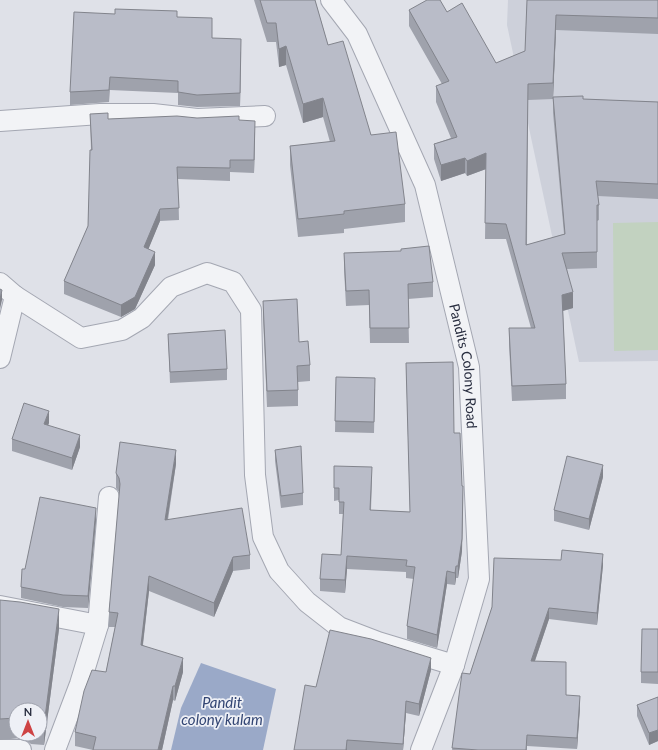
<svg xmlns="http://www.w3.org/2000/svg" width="658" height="750" font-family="Lato,sans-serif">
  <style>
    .built { fill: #cdd0da }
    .green { fill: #c2d2c0 }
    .water { fill: #9aa9c8 }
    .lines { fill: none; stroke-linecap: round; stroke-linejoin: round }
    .minor-casing { stroke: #a4a7b2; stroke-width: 22 }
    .minor { stroke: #f2f3f6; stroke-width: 20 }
    .wall { fill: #9fa2ac; fill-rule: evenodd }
    .shaded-wall { fill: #82848c }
    .building { fill: #b9bcc8; stroke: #82848c }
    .labels { text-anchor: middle; stroke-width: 3.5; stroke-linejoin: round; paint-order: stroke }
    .street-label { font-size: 14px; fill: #282d3f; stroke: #eef0f6 }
    .water-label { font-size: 15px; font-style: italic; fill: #324573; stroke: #eef0f6 }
  </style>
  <rect width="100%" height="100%" fill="#dfe1e8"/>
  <!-- built -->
  <path class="built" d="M508,0H658V361L579,362L507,25Z"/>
  <!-- green -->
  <path class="green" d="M658,222V350L614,351L613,223Z"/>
  <!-- water -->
  <path class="water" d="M201,663L276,689L263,750H171L181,708Z"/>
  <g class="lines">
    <defs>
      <g id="minor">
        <path id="s1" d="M331,0L357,34L425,185L469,367L479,579L454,665L421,750"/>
        <path d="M0,121L100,114H153L197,119L265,116"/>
        <path d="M0,283L15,296L81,338L122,330L142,318L171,287L207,273L233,282L251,310L255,475L263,537L279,571L307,602L339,627L378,642L454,665"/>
        <path d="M0,358L15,296"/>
        <path d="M0,606L98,625"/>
        <path d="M0,750H21"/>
        <path d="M55,750L80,684L98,625L109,497"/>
      </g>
    </defs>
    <!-- minor casing -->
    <use href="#minor" class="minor-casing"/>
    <!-- minor -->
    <use href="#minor" class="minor"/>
  </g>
  <!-- wall -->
  <path class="wall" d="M254,0H315L328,45L371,135L405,204V222L344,229V233L298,237L290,165V146L330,142L323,117L303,123L286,65L279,67L276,42H267Z
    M527,0H658V34L556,30L553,97L583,99L658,102V199L598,196L599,205V220L597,221V268L567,269L573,308L563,311L566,384V399L512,401L509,344V328H531L506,239H485L486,169L467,176L465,173L441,181L434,159V144L451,138L436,102V86L442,84L409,26V10L447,12L496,63L525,51ZM553,99V113L564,234L527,245L528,100Z
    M177,17L212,38L241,52L240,106L197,107L178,105V93L110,90L109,102L70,105V92Z
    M90,114L108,119L197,118L239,120L255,133L254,173L230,172V181L178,179L179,220L160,221L148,249L155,265L135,309L121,317L64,294V281L88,226L91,150Z
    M344,253L433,282V297L408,299L409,343H370L369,305L346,306L344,269Z
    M263,301L299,342L310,365V381L298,382V406L267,407L263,317Z
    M168,334L227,369V380L170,383Z
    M406,363L454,433L463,499L462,551L458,578H456L455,585L447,584L437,648L407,639V626L414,579L406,578V572L347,569L345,593L320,591V579L341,555L343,514H339V500L334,501V466L372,480L371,510L410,512Z
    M336,377L375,389L374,433L335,432Z
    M49,423L48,425L80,447L72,470L12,451V439Z
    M275,450L303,493V505L281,508L275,461Z
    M176,464L168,520L250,555V569L233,571L214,617L149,591L143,645L183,672L175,701L173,700L162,750H93L75,746V732L106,672L115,627H109V612L120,494L119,492L116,488V473Z
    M603,477L589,530L554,521V510Z
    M96,520L88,608L63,607L21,598V587L25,569Z
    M603,565L597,625L549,619L535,661L566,695L580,707L577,749L527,746V750H452L470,674L492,607Z
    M0,600L59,629L44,745L31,744L26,740L21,738L0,740ZM16,710H40V734H16Z
    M658,629V684L641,683V672Z
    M431,670L419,716L406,713L403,750H294L316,687Z
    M658,697V741L649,745L637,716V705Z"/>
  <!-- shaded-wall -->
  <path class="shaded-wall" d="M556,15V30L553,99V83Z
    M241,39V52L240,106V93Z
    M286,46V65L279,67V49Z
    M323,98V117L303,123V104Z
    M255,121V133L254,173V160Z
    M486,153V169L467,176V161Z
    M465,158V173L441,181V165Z
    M160,209V221L144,260V247Z
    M155,252V265L135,309L121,317V305Z
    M2,290V300L0,309V299Z
    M573,292V308L562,311V295Z
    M49,411V423L44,435V424Z
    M80,435V447L72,470V458Z
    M176,450V464L165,534V520Z
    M603,465V477L589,530V519Z
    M463,486L462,551L458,578V566Z
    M96,508V520L88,608V596Z
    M603,554V565L597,625V613Z
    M347,556V569L345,593V580Z
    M233,557V571L214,617V603Z
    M456,566V578L455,585V573Z
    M447,571V584L437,648V635Z
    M149,576V591L141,659V645Z
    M549,608V619L531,672V661Z
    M59,609V629L44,745V725Z
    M183,658V672L175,701V686Z
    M431,658V670L419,716V704Z
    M173,686V700L162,750H158Z
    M580,696V707L577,749V738Z
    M406,701V713L403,750V744Z
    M658,730V741L649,745V733Z
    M347,740V750H346Z"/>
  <!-- building -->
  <path class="building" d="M260,0H315L328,45L343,41L371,135L396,132L405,204L344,211V214L298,219L290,146L335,141L323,98L303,104L286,46L279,49L276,23H267Z
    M427,0H440L447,12L462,3L496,63L525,51L527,0H658V18L556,15L553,83L528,84L526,245L565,234L553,97L583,96V99L658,102V184L596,181L599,205H597V252L562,253L573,292L562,295L566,384L512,386L509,328H535L506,224L485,223L486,153L467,161L465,158L441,165L434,144L457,137L436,86L449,81L409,10Z
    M115,9L177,11V17L212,18V38L241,39L240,93L197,95L178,92V81L110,77L109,90L70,92L74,12L115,14Z
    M108,113V119L177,116L197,118L239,116V120L255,121L254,160H230V168L177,167L179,208L160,209L144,247L155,252L135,297L121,305L64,281L88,226L90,150H92L90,114Z
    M429,246L433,282L408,284L409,328H370L369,290L346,291L344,253L401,251V249Z
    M0,289L2,290L0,299Z
    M297,299L299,342L308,341L310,365L297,366L298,390L267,391L263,301Z
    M225,330L227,369L170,372L168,334Z
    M453,362L454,433H460L462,486H463L462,539L458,566H456L455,573L447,571L437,635L407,626L415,567L406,566L407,560L347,556L345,580L320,579L322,554L341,555L344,502H339V488H334V466L372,467L370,510L410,512L406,363Z
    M336,377L375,378L374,422L335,421Z
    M24,403L49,411L44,424L80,435L72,458L12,439Z
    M120,442L176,450L165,520L242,508L250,555L233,557L214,603L149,576L141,645L183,658L175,686H173L158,750H93L96,737L75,732L84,691L92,670L106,672L118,613L109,612L120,484L119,478L116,473Z
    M301,446L303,493L281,496L275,450Z
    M567,456L603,465L589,519L554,510Z
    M40,497L96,508L88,596L63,595L21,587L22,569H25Z
    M562,550L603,554L597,613L549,608L531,661L566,662V695L580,696L577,738L527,735L526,750H478L452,748L462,673L470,674L492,607L494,558L561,560Z
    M0,600L20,602L59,609L44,725H40V710H16V718L0,719Z
    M642,629H658V672H641Z
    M330,630L371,639L431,658L419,704L406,701L403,744L347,740L346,750H294L305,685L316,687Z
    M658,697V730L649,733L637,705Z"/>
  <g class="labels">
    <!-- street labels -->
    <g class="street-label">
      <text dy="5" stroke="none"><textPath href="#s1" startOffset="394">Pandits Colony Road</textPath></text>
    </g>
    <!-- water labels -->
    <g class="water-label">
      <text x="222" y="708">Pandit<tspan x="222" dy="17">colony kulam</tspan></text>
    </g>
  </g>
  <!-- north arrow -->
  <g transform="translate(28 722)"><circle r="19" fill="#eef0f6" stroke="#9fa2ad"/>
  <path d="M0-3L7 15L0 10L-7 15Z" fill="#ce4344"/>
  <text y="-6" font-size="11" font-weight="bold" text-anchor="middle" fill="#282d3f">N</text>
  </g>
</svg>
